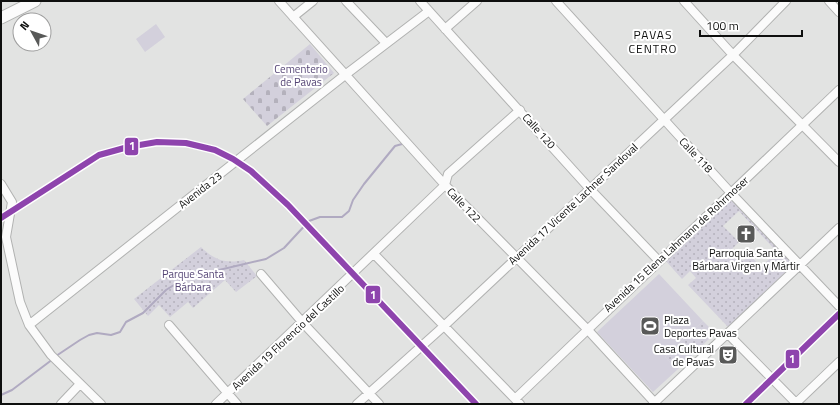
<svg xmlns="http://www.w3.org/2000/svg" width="840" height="405" font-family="'Titillium Web',sans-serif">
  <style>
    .green { fill: url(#green-dots); fill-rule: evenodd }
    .cemetery { fill: url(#cemetery-stones) }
    .pitch { fill: #d3d0dc }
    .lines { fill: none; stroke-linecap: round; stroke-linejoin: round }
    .stream { stroke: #b0aac1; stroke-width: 2 }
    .street-casing { stroke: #b1b2b1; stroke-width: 10 }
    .secondary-casing { stroke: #b1b2b1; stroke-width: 13 }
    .street { stroke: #fbfbfb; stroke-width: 8 }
    .secondary { stroke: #fbfbfb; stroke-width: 11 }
    .rail-1-casing { stroke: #fff; stroke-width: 9 }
    .rail-1 { stroke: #8e44ad; stroke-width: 6 }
    .labels { text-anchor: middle; stroke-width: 4; stroke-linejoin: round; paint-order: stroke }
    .park-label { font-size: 11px; fill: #554575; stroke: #fff }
    .street-label { font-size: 11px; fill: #0e0f0e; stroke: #fff }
    .poi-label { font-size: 11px; fill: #0e0f0e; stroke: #fff }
    .neighbourhood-label { font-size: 12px; letter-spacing: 1px; fill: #0e0f0e; stroke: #fff }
    .line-badge { stroke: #fff; stroke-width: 1.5 }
    .badge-label { font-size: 11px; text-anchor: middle; font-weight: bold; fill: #fff }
  </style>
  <defs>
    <pattern id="green-dots" width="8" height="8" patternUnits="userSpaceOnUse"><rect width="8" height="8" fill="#d3d0dc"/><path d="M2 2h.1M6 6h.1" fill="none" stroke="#b4b1bc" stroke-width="1.8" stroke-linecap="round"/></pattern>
    <pattern id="cemetery-stones" width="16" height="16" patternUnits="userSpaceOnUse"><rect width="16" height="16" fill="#d3d0dc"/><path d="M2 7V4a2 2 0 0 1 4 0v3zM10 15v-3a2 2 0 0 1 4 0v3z" fill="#b4b1bc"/></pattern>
  </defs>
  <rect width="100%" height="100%" fill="#e2e3e2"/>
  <!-- green -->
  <path class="green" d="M730,199L795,266L729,328L688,285L696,278L690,271L682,279L665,260ZM739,211L777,252L761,267L750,255L743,261L732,249L739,242L723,226Z
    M201,247C214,260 226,264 244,260L257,276L236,292L225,280L193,308L188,302L170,317L159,305L148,316L134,299Z
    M703,321L715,333L677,370L665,357Z"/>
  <!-- cemetery -->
  <path class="cemetery" d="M310,44L334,73L267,126L243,99Z"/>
  <!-- pitch -->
  <path class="pitch" d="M156,24L165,37L145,52L136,39Z
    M659,274L703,321L665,357L677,370L653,392L597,332Z"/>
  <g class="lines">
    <!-- stream -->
    <path class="stream" d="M56,356L80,340L89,335L97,333L111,335L120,332L126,322L143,313L166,290L185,278L266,259L284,248L309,221L320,217H342L349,211L353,200L364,184L395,146L402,144
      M1,395L12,390L53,359"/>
    <defs>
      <path id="street" d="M279,1L445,185L587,329L656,404
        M346,1L386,43
        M420,1L590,189L658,260
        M556,1L731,193L839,306
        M684,1L733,55L839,162
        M829,1L839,12
        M293,17L313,1
        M445,29L477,1
        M1,184L12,202L6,237L20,302L29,325L51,355L101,404
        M374,254L520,404
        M261,274L303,323L379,404
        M29,325L345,75L429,11
        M169,325L237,404
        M728,334L796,403
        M515,399L839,90
        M61,404L80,384
        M216,404L445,185L448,174L520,110
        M357,404L444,326L733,55L786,1
        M653,404L839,228
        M795,404L839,362"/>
      <path id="secondary" d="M1,18L35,1"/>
    </defs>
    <!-- street casing -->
    <use href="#street" class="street-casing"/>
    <!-- secondary casing -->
    <use href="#secondary" class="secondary-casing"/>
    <!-- street -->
    <use href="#street" class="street"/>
    <!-- secondary -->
    <use href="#secondary" class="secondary"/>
    <defs>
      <path id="rail-1" d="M1,218L99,155L128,147L157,142L186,143L215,150L233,159L251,171L288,205L476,404
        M746,404L839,314"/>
    </defs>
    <!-- rail-1 casing -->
    <use href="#rail-1" class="rail-1-casing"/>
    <!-- rail-1 -->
    <use href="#rail-1" class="rail-1"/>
  </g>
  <!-- icons -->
  <defs>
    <symbol id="church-square" viewBox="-11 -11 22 22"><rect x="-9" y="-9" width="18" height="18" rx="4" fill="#585958" stroke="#fff"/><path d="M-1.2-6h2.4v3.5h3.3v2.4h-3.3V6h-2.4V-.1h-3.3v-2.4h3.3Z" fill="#fff"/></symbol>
    <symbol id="stadium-square" viewBox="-11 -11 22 22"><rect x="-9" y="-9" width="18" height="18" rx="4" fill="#585958" stroke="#fff"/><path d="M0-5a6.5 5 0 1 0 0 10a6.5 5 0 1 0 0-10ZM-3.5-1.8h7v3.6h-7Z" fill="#fff"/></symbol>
    <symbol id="theatre-square" viewBox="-11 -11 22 22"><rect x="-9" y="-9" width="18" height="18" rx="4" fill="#585958" stroke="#fff"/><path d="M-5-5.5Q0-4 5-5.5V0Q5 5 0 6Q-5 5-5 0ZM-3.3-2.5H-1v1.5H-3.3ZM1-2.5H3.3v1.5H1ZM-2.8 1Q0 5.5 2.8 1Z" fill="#fff"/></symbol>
  </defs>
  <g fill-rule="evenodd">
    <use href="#church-square" x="735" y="223" width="22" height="22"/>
    <use href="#stadium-square" x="639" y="315" width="22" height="22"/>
    <use href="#theatre-square" x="717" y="344" width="22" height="22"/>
  </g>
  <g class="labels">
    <!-- park labels -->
    <g class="park-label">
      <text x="301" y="73">Cementerio<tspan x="301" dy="13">de Pavas</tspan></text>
      <text x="193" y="278">Parque Santa<tspan x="193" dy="13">Bárbara</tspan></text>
    </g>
    <!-- street labels -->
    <g class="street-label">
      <text transform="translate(539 131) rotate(48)" y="4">Calle 120</text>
      <text transform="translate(696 155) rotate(47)" y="4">Calle 118</text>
      <text transform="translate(200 190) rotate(-38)" y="4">Avenida 23</text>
      <text transform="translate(573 204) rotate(-43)" y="4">Avenida 17 Vicente Lachner Sandoval</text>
      <text transform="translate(464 205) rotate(46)" y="4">Calle 122</text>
      <text transform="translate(676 244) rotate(-43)" y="4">Avenida 15 Elena Lahmann de Rohrmoser</text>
      <text transform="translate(288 337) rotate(-43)" y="4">Avenida 19 Florencio del Castillo</text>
    </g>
    <!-- poi labels -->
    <g class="poi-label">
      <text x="746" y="257">Parroquia Santa<tspan x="746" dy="13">Bárbara Virgen y Mártir</tspan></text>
      <text x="664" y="324" text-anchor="start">Plaza<tspan x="664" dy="13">Deportes Pavas</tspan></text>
      <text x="714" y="353" text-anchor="end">Casa Cultural<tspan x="714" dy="13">de Pavas</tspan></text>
    </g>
    <!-- neighbourhood labels -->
    <g class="neighbourhood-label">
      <text x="653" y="39">PAVAS<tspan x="653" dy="14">CENTRO</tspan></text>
    </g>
  </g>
  <g class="line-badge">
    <rect x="124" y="137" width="15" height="19" rx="4" fill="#8e44ad"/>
    <rect x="365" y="285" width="16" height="19" rx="4" fill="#8e44ad"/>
    <rect x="785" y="349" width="15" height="20" rx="4" fill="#8e44ad"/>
  </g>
  <g class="badge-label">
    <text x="132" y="150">1</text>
    <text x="373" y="299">1</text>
    <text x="792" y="363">1</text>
  </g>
  <!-- border -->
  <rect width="840" height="405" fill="none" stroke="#0e0f0e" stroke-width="4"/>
  <!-- north arrow -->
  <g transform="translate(32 32) rotate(310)"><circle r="19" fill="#ffffff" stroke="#9f9f9f"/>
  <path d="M0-3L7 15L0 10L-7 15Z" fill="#585958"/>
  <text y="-6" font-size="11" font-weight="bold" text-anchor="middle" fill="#0e0f0e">N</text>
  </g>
  <!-- scale -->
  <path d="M700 30v6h102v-6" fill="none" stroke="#0e0f0e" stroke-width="2"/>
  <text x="706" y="30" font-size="12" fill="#0e0f0e" stroke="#ffffff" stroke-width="3" paint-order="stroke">100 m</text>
</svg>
